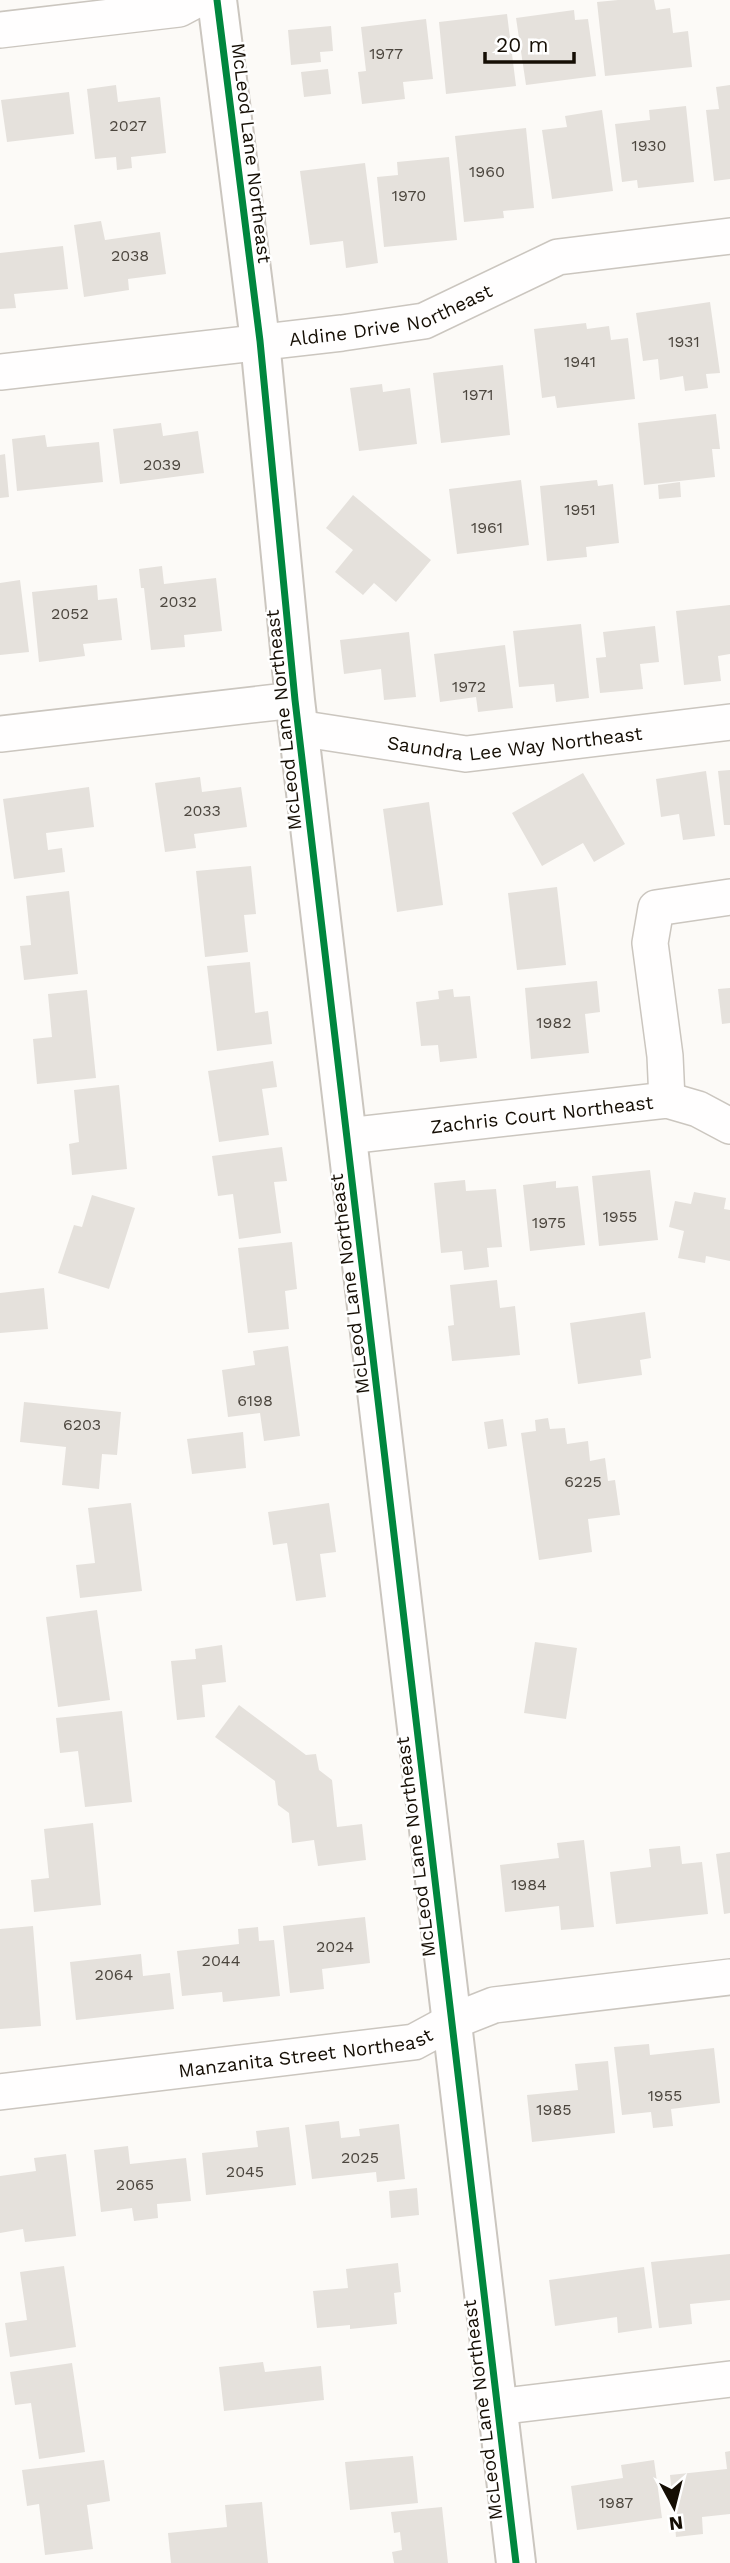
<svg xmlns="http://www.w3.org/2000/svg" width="730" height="2563" font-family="'Work Sans',sans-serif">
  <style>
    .building { fill: #e5e1dc }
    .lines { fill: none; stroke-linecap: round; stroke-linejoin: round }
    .minor-casing { stroke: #cbc6bf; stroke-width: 38 }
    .tertiary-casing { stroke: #cbc6bf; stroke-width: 42 }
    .minor { stroke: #fffefe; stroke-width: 35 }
    .tertiary { stroke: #fffefe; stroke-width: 38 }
    .cycleway-casing { stroke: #fff; stroke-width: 11 }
    .cycleway { stroke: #00873e; stroke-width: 7 }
    .labels { text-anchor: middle; stroke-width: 5; stroke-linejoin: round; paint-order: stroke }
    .number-label { font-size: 16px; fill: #4c463e }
    .street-label { font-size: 19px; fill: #150e04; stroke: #fff }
  </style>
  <rect width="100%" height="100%" fill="#fcfaf7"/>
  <!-- building -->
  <path class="building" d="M618,0H654L656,10L670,8L673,33L688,31L692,67L605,76L597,2Z
    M574,10L575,20L588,19L596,76L526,85L516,18Z
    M507,14L516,86L446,94L439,22Z
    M426,19L433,79L403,82L405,99L362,104L358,72L366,71L361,27Z
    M331,26L333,51L320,52L321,62L291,65L288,30Z
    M328,69L331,94L304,97L301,72Z
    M116,85L118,102L160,97L166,153L131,157L132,168L117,170L116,157L95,159L87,89Z
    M730,85V179L714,181L706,110L719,109L716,87Z
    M69,92L74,134L7,142L1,100Z
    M686,106L694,182L638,188L637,180L622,182L615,124L650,120L649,110Z
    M602,110L613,191L552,199L542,130L567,127L565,116Z
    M526,128L534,208L503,211L504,218L464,222L455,136Z
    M449,157L457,240L384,247L377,177L398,175L397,162Z
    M365,163L378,263L346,268L343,241L310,245L300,171Z
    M101,221L105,240L160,232L166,274L128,279L129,290L84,297L74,225Z
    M63,246L68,289L14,294L16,308L0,309V253Z
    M710,302L720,373L706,374L708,388L685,391L683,376L660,380L658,359L643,361L636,313Z
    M586,323L587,329L609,326L611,340L628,338L635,399L557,408L555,396L542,398L534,329Z
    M503,365L510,435L441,443L433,373Z
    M382,384L383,392L410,388L417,444L359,451L350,388Z
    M716,414L720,449H712L715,477L644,485L638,423Z
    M161,423L163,436L198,431L204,473L120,484L113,429Z
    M45,435L47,447L99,442L103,482L17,491L12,439Z
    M5,454L9,497L0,498V455Z
    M521,480L529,545L457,554L449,489Z
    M597,480L598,486L613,484L619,543L586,547L587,557L547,561L540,486Z
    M680,482L681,497L659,499L658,485Z
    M353,495L431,560L396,602L374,583L363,595L335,572L353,550L326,528Z
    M162,566L164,584L216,578L222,631L184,635L185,647L151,650L144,588H141L139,569Z
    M20,580L29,652L0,655V583Z
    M97,585L98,600L117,598L122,640L83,644L85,656L39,662L32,592Z
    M730,605V654L718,656L721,681L684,685L676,611Z
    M581,624L589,698L556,702L554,684L519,687L513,631Z
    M655,626L659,662L640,664L643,689L600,693L596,658L606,657L603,632Z
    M409,632L416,697L384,700L381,669L344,674L340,640Z
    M505,645L513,708L478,712L476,697L440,702L434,654Z
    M730,770V825H724L718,771Z
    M706,771L715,836L683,840L679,814L661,817L656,779Z
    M583,773L625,844L594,862L583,843L542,866L512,813Z
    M200,777L202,792L241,787L247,827L194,834L196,848L165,852L155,783Z
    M89,787L94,827L46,833L48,850L62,848L65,872L14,879L3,799Z
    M429,802L443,905L397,912L383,809Z
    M251,866L256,914L244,915L248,952L205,957L196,871Z
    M557,887L566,965L517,970L508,893Z
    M69,891L78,974L24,980L20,946L31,945L26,896Z
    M250,962L255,1013L268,1011L272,1044L217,1051L207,966Z
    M597,981L600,1012L585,1014L589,1053L531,1059L525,988Z
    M730,988V1023L722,1024L718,989Z
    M453,989L454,997L470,996L477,1058L440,1062L438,1045L421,1046L416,1002L439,999L438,991Z
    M87,990L96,1078L37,1084L33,1039L52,1037L48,994Z
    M273,1061L277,1087L262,1089L269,1135L219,1142L208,1071Z
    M119,1085L127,1169L72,1175L69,1144L79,1142L74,1090Z
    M282,1147L287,1181L274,1182L281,1233L239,1239L233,1194L218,1196L212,1156Z
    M650,1170L658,1240L599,1246L592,1176Z
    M465,1180L466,1191L496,1189L502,1247L487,1248L489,1267L464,1270L462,1251L441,1253L434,1183Z
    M556,1181V1188L578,1186L585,1245L530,1251L523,1185Z
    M694,1192L726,1198L724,1209L730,1210V1261L706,1256L705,1263L678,1258L684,1231L669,1227L675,1201L691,1204Z
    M92,1195L135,1208L109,1289L58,1273L74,1225L82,1227Z
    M292,1242L297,1289L285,1291L289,1329L248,1333L238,1248Z
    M497,1280L500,1308L515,1306L520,1355L452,1361L448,1326L454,1325L450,1285Z
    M44,1288L48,1329L0,1333V1293Z
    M645,1312L651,1358L640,1360L642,1375L578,1384L570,1323Z
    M288,1346L300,1436L264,1441L260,1413L228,1417L222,1370L255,1365L253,1351Z
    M24,1402L121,1412L117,1455L102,1454L99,1489L62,1485L66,1447L20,1442Z
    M548,1418L550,1429L565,1428L567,1444L588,1441L590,1461L605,1458L608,1481L615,1480L620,1515L588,1519L592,1552L539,1560L521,1433L536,1431L535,1420Z
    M503,1419L507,1446L488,1449L484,1422Z
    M243,1432L246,1468L192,1474L187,1439Z
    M131,1503L142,1591L80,1598L76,1565L95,1563L88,1508Z
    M329,1503L336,1552L320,1554L326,1597L296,1601L287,1543L273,1545L268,1512Z
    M97,1610L110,1700L58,1707L46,1617Z
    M535,1642L577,1648L566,1719L524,1713Z
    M222,1645L226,1682L202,1685L205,1717L177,1720L171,1661L196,1659L195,1649Z
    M239,1705L306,1755L316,1754L319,1770L332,1780L337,1827L362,1824L366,1860L318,1866L314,1840L292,1843L289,1813L278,1805L275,1781L215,1737Z
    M122,1711L132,1802L85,1807L78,1751L60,1753L56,1718Z
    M93,1823L101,1905L34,1912L31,1880L49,1878L44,1829Z
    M584,1840L594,1927L561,1930L559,1906L505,1912L500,1865L559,1858L557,1843Z
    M680,1846L682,1864L702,1862L708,1914L616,1924L610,1872L651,1867L649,1849Z
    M730,1852V1913L724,1914L716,1854Z
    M365,1917L370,1963L322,1969L324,1989L290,1993L283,1926Z
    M33,1926L41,2026L0,2029V1929Z
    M258,1927L259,1941L274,1940L280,1996L223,2002L222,1992L182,1996L177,1951L239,1944L238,1929Z
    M141,1954L143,1976L170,1973L174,2009L76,2020L70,1962Z
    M649,2044L650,2055L714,2048L720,2103L671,2109L673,2126L653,2128L651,2112L622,2115L614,2047Z
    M608,2061L615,2133L532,2142L527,2095L578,2090L575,2064Z
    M339,2121L341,2138L360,2136L359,2129L399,2124L405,2179L377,2182L376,2172L312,2179L305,2125Z
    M289,2127L296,2185L206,2195L202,2153L258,2147L256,2131Z
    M128,2146L130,2164L186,2158L191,2201L157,2204L158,2218L134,2221L132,2208L101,2212L94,2150Z
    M66,2154L76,2236L25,2242L23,2229L0,2233V2176L36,2171L34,2158Z
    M417,2188L419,2215L391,2218L389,2191Z
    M730,2254V2300L690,2304L692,2324L659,2328L651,2262Z
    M398,2263L401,2292L394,2293L397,2324L350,2329V2325L317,2328L313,2291L348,2288L346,2269Z
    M64,2266L76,2347L10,2357L5,2323L27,2320L20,2272Z
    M644,2267L652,2328L618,2333L617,2317L555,2326L549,2280Z
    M263,2362L265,2372L321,2366L324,2400L224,2411L219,2367Z
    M72,2363L85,2452L39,2459L31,2403L15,2405L10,2372Z
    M730,2451V2514L702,2517L703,2534L676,2537L670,2475L727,2469L725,2452Z
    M413,2456L418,2503L350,2510L345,2462Z
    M104,2460L110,2501L87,2505L93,2549L45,2555L39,2504L27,2506L22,2470Z
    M654,2460L662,2518L577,2530L571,2486L623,2478L621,2465Z
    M262,2502L268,2563H171L168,2533L227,2527L225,2505Z
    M442,2507L448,2563H394L392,2552L402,2550L400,2532L394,2533L391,2512Z"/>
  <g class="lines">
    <defs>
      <g id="minor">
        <path d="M0,30L179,9L196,0"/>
        <path id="s1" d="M0,372L342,333L424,321L558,257L730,236"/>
        <path id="s2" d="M298,728L466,754L730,722"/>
        <path d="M0,734L295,700"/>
        <path d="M667,1100L665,1056L650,943L656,908L730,897"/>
        <path id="s3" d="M347,1136L667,1100L698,1109L730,1126"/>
        <path id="s4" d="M0,2092L414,2042L451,2022L494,2005L730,1977"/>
        <path d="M497,2407L730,2379"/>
      </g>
      <path id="tertiary" d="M217,0L260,341L295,700L516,2563"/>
    </defs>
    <!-- minor casing -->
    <use href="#minor" class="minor-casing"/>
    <!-- tertiary casing -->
    <use href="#tertiary" class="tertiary-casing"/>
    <!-- minor -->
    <use href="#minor" class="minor"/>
    <!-- tertiary -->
    <use href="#tertiary" class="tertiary"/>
    <defs>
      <path id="cycleway" d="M217,0L260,341L295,700L516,2563"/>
    </defs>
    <!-- cycleway casing -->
    <use href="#cycleway" class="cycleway-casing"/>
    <!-- cycleway -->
    <use href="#cycleway" class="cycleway"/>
  </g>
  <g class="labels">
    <!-- number labels -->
    <g class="number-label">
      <text x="386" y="59">1977</text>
      <text x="128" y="131">2027</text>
      <text x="649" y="151">1930</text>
      <text x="487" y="177">1960</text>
      <text x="409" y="201">1970</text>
      <text x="130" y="261">2038</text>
      <text x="684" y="347">1931</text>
      <text x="580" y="367">1941</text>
      <text x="478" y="400">1971</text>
      <text x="162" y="470">2039</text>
      <text x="580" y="515">1951</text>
      <text x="487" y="533">1961</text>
      <text x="178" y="607">2032</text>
      <text x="70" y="619">2052</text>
      <text x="469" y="692">1972</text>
      <text x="202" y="816">2033</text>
      <text x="554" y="1028">1982</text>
      <text x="620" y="1222">1955</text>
      <text x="549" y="1228">1975</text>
      <text x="255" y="1406">6198</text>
      <text x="82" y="1430">6203</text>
      <text x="583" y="1487">6225</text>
      <text x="529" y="1890">1984</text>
      <text x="335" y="1952">2024</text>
      <text x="221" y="1966">2044</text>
      <text x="114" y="1980">2064</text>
      <text x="665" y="2101">1955</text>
      <text x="554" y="2115">1985</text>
      <text x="360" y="2163">2025</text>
      <text x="245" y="2177">2045</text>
      <text x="135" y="2190">2065</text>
      <text x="616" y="2508">1987</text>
    </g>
    <!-- street labels -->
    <g class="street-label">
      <text transform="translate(252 153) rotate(83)" y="7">McLeod Lane Northeast</text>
      <text dy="7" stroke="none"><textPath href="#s1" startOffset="396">Aldine Drive Northeast</textPath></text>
      <text transform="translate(283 720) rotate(-96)" y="7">McLeod Lane Northeast</text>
      <text dy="7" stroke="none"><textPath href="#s2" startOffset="219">Saundra Lee Way Northeast</textPath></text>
      <text dy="7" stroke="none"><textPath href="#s3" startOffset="196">Zachris Court Northeast</textPath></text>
      <text transform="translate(349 1284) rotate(-97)" y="7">McLeod Lane Northeast</text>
      <text transform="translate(415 1847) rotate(-97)" y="7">McLeod Lane Northeast</text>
      <text dy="7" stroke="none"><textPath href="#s4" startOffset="308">Manzanita Street Northeast</textPath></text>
      <text transform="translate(482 2410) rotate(-97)" y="7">McLeod Lane Northeast</text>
    </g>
  </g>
  <!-- north arrow -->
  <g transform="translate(674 2507) rotate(173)" stroke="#ffffff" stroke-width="5" paint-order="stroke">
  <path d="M0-5L12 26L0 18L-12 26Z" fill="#150e04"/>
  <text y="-10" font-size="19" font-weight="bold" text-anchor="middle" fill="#150e04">N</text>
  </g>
  <!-- scale -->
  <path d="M485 52v10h89v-10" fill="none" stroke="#150e04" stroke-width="3.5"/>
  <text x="496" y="52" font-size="21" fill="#150e04" stroke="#ffffff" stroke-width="5" paint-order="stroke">20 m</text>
</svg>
